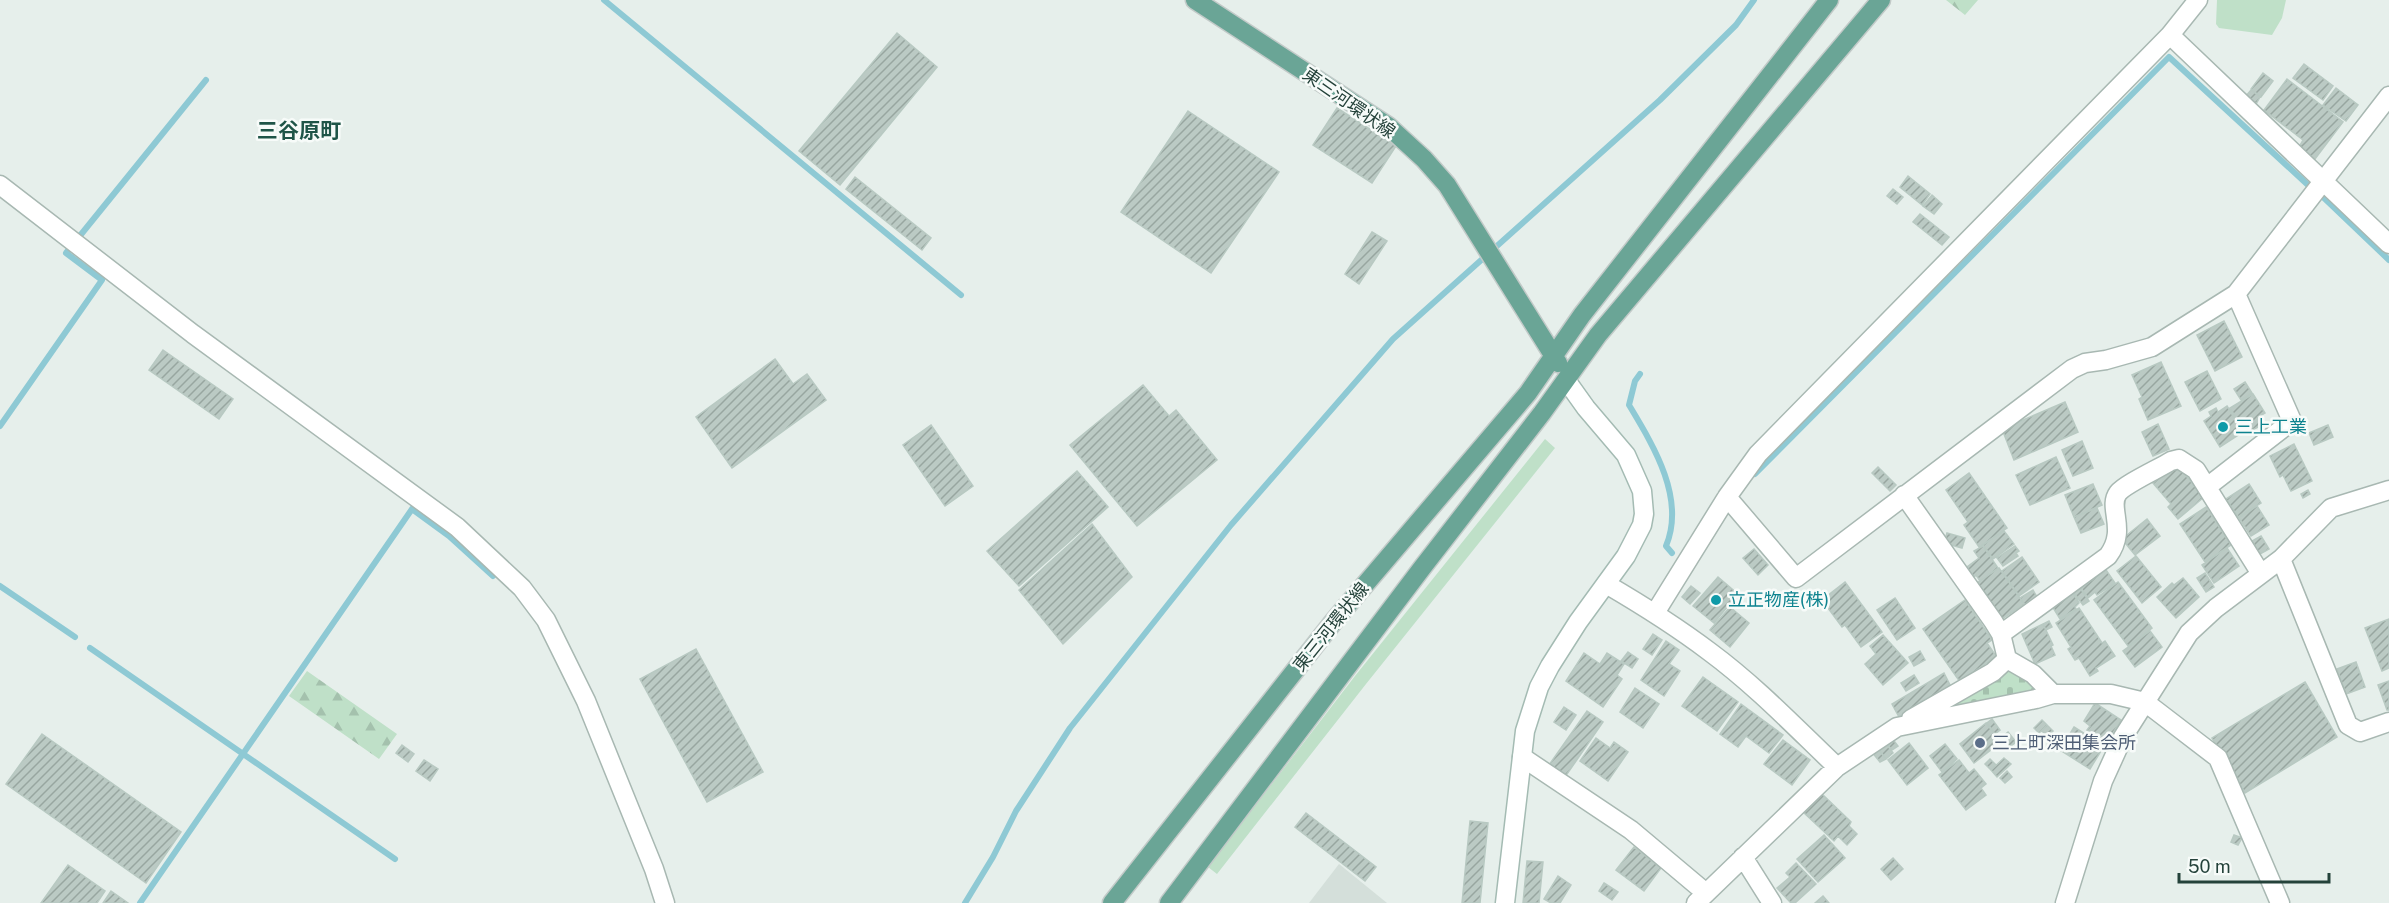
<svg xmlns="http://www.w3.org/2000/svg" width="2389" height="903" font-family="'Public Sans','Noto Sans JP',sans-serif">
  <style>
    .built { fill: #d4dfda }
    .green { fill: #bfe0c8 }
    .forest { fill: url(#forest-firs) }
    .cemetery { fill: url(#cemetery-stones) }
    .lines { fill: none; stroke-linecap: round; stroke-linejoin: round }
    .stream { stroke: #8ec9d4; stroke-width: 6 }
    .building { fill: url(#building-hatch); stroke: #b8c9c2; stroke-width: 1.5 }
    .street-casing { stroke: #a8b8b2; stroke-width: 21 }
    .secondary-casing { stroke: #a4bbb3; stroke-width: 21 }
    .primary-casing { stroke: #c2cac8; stroke-width: 21 }
    .street { stroke: #fff; stroke-width: 18 }
    .secondary { stroke: #fff; stroke-width: 18 }
    .primary { stroke: #6aa596; stroke-width: 18 }
    .culture-dot { fill: #0f9aa8; stroke: #f7fbf9; stroke-width: 2 }
    .service-dot { fill: #5c6f8a; stroke: #f7fbf9; stroke-width: 2 }
    .labels { text-anchor: middle; stroke-width: 5; stroke-linejoin: round; paint-order: stroke }
    .street-label { font-size: 18px; fill: #24423a; stroke: #f7fbf9 }
    .culture-label { font-size: 18px; fill: #0d838f; stroke: #f7fbf9; text-anchor: start }
    .service-label { font-size: 18px; fill: #4e5e75; stroke: #f7fbf9; text-anchor: start }
    .quarter-label { font-size: 21px; font-weight: bold; fill: #1f5548; stroke: #f7fbf9 }
  </style>
  <defs>
    <pattern id="forest-firs" width="22" height="20" patternUnits="userSpaceOnUse" patternTransform="scale(1.5)"><rect width="22" height="20" fill="#bfe0c8"/><path d="M5 1l3.5 6h-7zM16 11l3.5 6h-7z" fill="#a4c1ad"/></pattern>
    <pattern id="cemetery-stones" width="16" height="16" patternUnits="userSpaceOnUse" patternTransform="scale(1.5)"><rect width="16" height="16" fill="#bfe0c8"/><path d="M2 7V4a2 2 0 0 1 4 0v3zM10 15v-3a2 2 0 0 1 4 0v3z" fill="#a4c1ad"/></pattern>
    <pattern id="building-hatch" width="6" height="6" patternUnits="userSpaceOnUse" patternTransform="scale(1.5)"><rect width="6" height="6" fill="#bbcac4"/><path d="M-1 1l2-2M0 6l6-6M5 7l2-2" fill="none" stroke="#98a6a0"/></pattern>
  </defs>
  <rect width="100%" height="100%" fill="#e6efeb"/>
  <!-- built -->
  <path class="built" d="M1339,864L1387,903H1309Z"/>
  <!-- green -->
  <path class="green" d="M2217,0H2286L2282,18L2272,35L2219,28L2216,24Z
    M1545,439L1555,448L1366,684L1217,874L1208,867L1355,676Z"/>
  <!-- forest -->
  <path class="forest" d="M1946,0H1978L1965,15Z
    M307,671L397,734L379,759L289,696Z"/>
  <!-- cemetery -->
  <path class="cemetery" d="M2009,669L2033,682L2039,691L1934,712Z"/>
  <g class="lines">
    <!-- stream -->
    <path class="stream" d="M604,0L961,295
      M2322,196L2389,260
      M1640,374L1635,381L1629,405C1653,445 1686,498 1666,546L1672,553
      M0,426L102,280L66,253L206,80
      M1755,474L2169,57L2308,185
      M0,586L75,637
      M90,648L395,859
      M140,903L412,509L449,536L493,576
      M965,903L993,857L1016,811L1070,728L1231,525L1393,339L1660,100L1736,25L1754,0"/>
  </g>
  <!-- building -->
  <path class="building" d="M897,33L937,67L840,185L799,151Z
    M2304,64L2333,86L2323,100L2293,78Z
    M2263,73L2273,81L2261,97L2251,89Z
    M2287,79L2343,122L2315,159L2299,147L2303,140L2264,110Z
    M2336,88L2358,105L2346,121L2323,105Z
    M2251,90L2260,97L2256,104L2246,96Z
    M1337,108L1396,146L1372,183L1313,145Z
    M1188,111L1279,172L1211,273L1121,212Z
    M1908,176L1930,194L1922,205L1900,187Z
    M855,177L931,238L922,250L846,189Z
    M1893,189L1903,197L1897,204L1887,196Z
    M1932,195L1942,204L1934,214L1923,206Z
    M1920,214L1949,237L1942,245L1913,222Z
    M1372,232L1387,241L1359,284L1345,274Z
    M2224,321L2242,357L2215,371L2197,335Z
    M163,350L233,399L219,419L149,370Z
    M775,359L793,384L807,374L826,400L732,468L696,417Z
    M2161,362L2181,406L2148,420L2139,399L2142,397L2132,375Z
    M2207,371L2221,399L2200,411L2185,382Z
    M2245,382L2252,393L2241,400L2234,389Z
    M1143,385L1169,416L1176,410L1217,460L1137,526L1070,445Z
    M2253,394L2265,413L2258,417L2263,424L2246,434L2230,408Z
    M2065,402L2078,432L2014,460L2002,429Z
    M2227,406L2243,432L2220,447L2204,421L2211,416L2209,412L2216,408L2218,412Z
    M2158,424L2169,449L2153,456L2142,432Z
    M931,425L973,486L945,506L903,445Z
    M2328,425L2333,437L2314,445L2309,433Z
    M2082,441L2093,468L2073,476L2062,450Z
    M2294,444L2312,481L2291,491L2283,475L2280,477L2270,456Z
    M2056,457L2070,488L2030,505L2016,475Z
    M2176,464L2204,497L2178,519L2168,507L2171,504L2153,483Z
    M1878,467L1896,485L1890,491L1872,473Z
    M1077,471L1108,507L1019,586L987,551Z
    M1969,473L2007,528L1979,547L1964,525L1968,522L1946,490Z
    M2093,484L2102,505L2074,517L2065,495Z
    M2249,484L2261,503L2238,517L2226,499Z
    M2308,490L2310,494L2303,498L2301,494Z
    M2257,506L2269,525L2251,536L2239,518Z
    M2206,507L2231,545L2205,562L2180,524Z
    M2097,508L2104,524L2081,533L2074,517Z
    M2147,519L2160,536L2135,555L2122,539Z
    M1092,524L1132,577L1063,644L1019,590Z
    M2004,531L2014,544L1993,559L1983,545Z
    M1947,533L1965,538L1962,548L1944,543Z
    M2261,536L2269,549L2260,554L2252,541Z
    M1983,546L1998,568L1980,581L1976,575L1974,577L1967,567L1979,558L1974,551Z
    M2015,546L2019,551L2016,553L2018,556L2003,566L1997,558Z
    M2227,548L2239,566L2214,583L2202,565Z
    M1754,549L1768,565L1758,575L1743,558Z
    M2136,556L2161,587L2142,603L2117,571Z
    M2022,557L2039,582L2019,596L2002,571Z
    M1999,568L2024,604L2002,619L1977,583Z
    M2106,570L2115,583L2097,595L2095,592L2088,598L2081,588Z
    M2205,573L2214,587L2206,592L2197,578Z
    M1718,577L1738,594L1714,623L1693,606Z
    M2183,578L2199,597L2176,618L2157,597L2172,583L2174,585Z
    M1845,582L1882,632L1861,647L1845,625L1842,627L1822,600Z
    M2118,582L2152,628L2128,646L2094,600Z
    M1691,586L1700,593L1690,604L1682,597Z
    M2080,588L2089,601L2083,605L2074,593Z
    M2033,590L2037,597L2025,605L2020,598Z
    M2073,593L2079,603L2075,607L2076,609L2060,619L2052,606Z
    M1895,598L1915,628L1897,640L1877,610Z
    M1965,600L1992,640L1987,643L1996,656L1960,682L1923,629Z
    M1730,607L1749,623L1730,647L1710,630Z
    M2079,608L2102,643L2105,641L2115,656L2096,668L2098,671L2090,676L2079,658L2075,660L2068,649L2071,647L2056,623Z
    M2389,619V668L2382,671L2365,628Z
    M2049,621L2052,627L2046,630L2043,624Z
    M2043,624L2053,645L2051,646L2055,655L2035,664L2022,634Z
    M2150,631L2162,647L2135,667L2123,651Z
    M1653,634L1662,640L1652,655L1643,649Z
    M1883,635L1908,663L1883,685L1865,664L1876,654L1870,646Z
    M1666,641L1679,650L1669,664L1680,671L1664,696L1641,680Z
    M696,649L763,772L707,802L640,679Z
    M1920,651L1925,660L1914,666L1909,657Z
    M1628,652L1638,659L1632,668L1621,661Z
    M1584,653L1600,664L1607,653L1624,664L1617,675L1622,679L1603,707L1566,681Z
    M2356,662L2365,687L2346,694L2337,669Z
    M1944,673L1951,687L1899,717L1892,704Z
    M1914,675L1919,683L1906,691L1901,683Z
    M1703,677L1738,702L1717,731L1682,706Z
    M2389,681V710H2387L2378,685Z
    M2305,682L2337,737L2245,793L2212,738Z
    M1635,688L1659,704L1643,728L1620,712Z
    M2095,703L2121,720L2107,743L2087,730L2090,726L2084,721Z
    M1741,704L1783,735L1769,753L1746,736L1738,747L1720,734Z
    M1564,707L1576,715L1566,730L1554,722Z
    M1587,711L1603,722L1565,777L1549,765Z
    M1992,719L2000,730L1995,734L1987,723Z
    M2042,720L2047,725L2039,733L2034,728Z
    M1986,723L2001,742L1974,763L1960,744Z
    M2047,725L2053,731L2048,737L2042,731Z
    M2074,727L2104,746L2090,769L2060,750Z
    M2008,732L2016,742L2010,747L2002,737Z
    M42,734L181,832L146,883L6,784Z
    M1891,737L1898,746L1892,750L1885,742Z
    M1596,738L1610,748L1614,742L1628,752L1608,781L1580,761Z
    M1783,740L1810,760L1792,785L1764,764Z
    M1885,742L1893,753L1886,759L1878,748Z
    M1909,743L1928,768L1907,785L1888,760Z
    M1945,744L1957,759L1942,772L1930,756Z
    M402,745L414,754L408,762L396,753Z
    M1877,748L1886,759L1880,762L1872,752Z
    M2004,758L2011,764L1997,777L1991,770Z
    M1990,759L1996,765L1991,770L1985,764Z
    M424,760L438,769L430,781L416,771Z
    M1959,760L1969,773L1974,769L1986,784L1981,788L1986,795L1966,810L1939,775Z
    M2007,771L2012,777L2005,783L2000,778Z
    M1821,793L1851,822L1849,826L1857,834L1847,845L1838,836L1834,841L1803,812Z
    M1306,813L1376,867L1365,881L1295,827Z
    M1470,821L1488,823L1480,903H1462Z
    M1824,835L1845,858L1818,882L1797,859Z
    M2234,835L2242,838L2238,845L2231,842Z
    M1634,847L1661,868L1644,891L1616,870Z
    M1893,858L1903,869L1891,880L1881,869Z
    M1527,861L1543,862L1539,903H1523Z
    M1796,863L1816,884L1795,903H1791L1777,888L1790,877L1786,873Z
    M68,865L105,891L97,903H41Z
    M1558,876L1571,885L1560,903H1551L1544,899Z
    M1604,883L1618,892L1612,900L1599,891Z
    M111,891L128,903H103Z
    M1823,896L1829,903H1815Z"/>
  <g class="lines">
    <defs>
      <path id="street" d="M2170,35L2389,244
        M0,185L193,334L457,527L522,588L546,620L586,701L654,869L665,903
        M2207,487L2292,421L2236,294
        M1904,495L1993,621L2001,634L2007,659L1993,672L1911,719
        M1727,497L1796,578L2072,369L2085,363L2106,360L2152,347L2236,294L2389,96
        M2281,559L2348,725L2360,732L2389,722
        M1606,584C1642,605 1677,627 1710,652C1756,686 1796,728 1837,767
        M1655,613L1727,497L1758,454L2170,35L2198,0
        M2001,634L2108,556C2128,529 2107,508 2118,493C2125,484 2160,468 2171,461L2179,459L2196,470L2261,574
        M2007,659L2033,674L2053,694H2111L2145,702L2218,758L2280,903
        M1522,757L1631,830L1706,893
        M1743,857L1772,903
        M1696,903L1837,767L1897,727L2036,699L2053,694
        M2065,903L2103,781L2123,737L2189,633L2216,608L2281,559L2331,508L2389,490"/>
      <path id="secondary" d="M1505,903L1525,731L1539,687L1550,666L1578,622L1626,556L1642,525L1644,514L1642,491L1626,455L1586,408L1566,380"/>
      <path id="primary" d="M1195,0L1388,126L1424,159L1447,185L1558,363
        M1112,903L1334,621L1528,393L1582,315L1829,0
        M1169,903L1422,568L1542,413L1598,335L1881,0"/>
    </defs>
    <!-- street casing -->
    <use href="#street" class="street-casing"/>
    <!-- secondary casing -->
    <use href="#secondary" class="secondary-casing"/>
    <!-- primary casing -->
    <use href="#primary" class="primary-casing"/>
    <!-- street -->
    <use href="#street" class="street"/>
    <!-- secondary -->
    <use href="#secondary" class="secondary"/>
    <!-- primary -->
    <use href="#primary" class="primary"/>
  </g>
  <!-- markers -->
  <g class="culture-dot">
    <circle cx="2223" cy="427" r="6"/>
    <circle cx="1716" cy="600" r="6"/>
  </g>
  <circle class="service-dot" cx="1980" cy="743" r="6"/>
  <g class="labels">
    <!-- street labels -->
    <g class="street-label">
      <text transform="translate(1349 103) rotate(35)" y="6">東三河環状線</text>
      <text transform="translate(1331 627) rotate(-51)" y="6">東三河環状線</text>
    </g>
    <!-- culture labels -->
    <g class="culture-label">
      <text x="2235" y="433">三上工業</text>
      <text x="1728" y="606">立正物産(株)</text>
    </g>
    <!-- service labels -->
    <g class="service-label">
      <text x="1992" y="749">三上町深田集会所</text>
    </g>
    <!-- quarter labels -->
    <g class="quarter-label">
      <text x="299" y="138">三谷原町</text>
    </g>
  </g>
  <!-- scale -->
  <path d="M2179 873v9h150v-9" fill="none" stroke="#24423a" stroke-width="3"/>
  <text x="2188" y="873" font-size="18" fill="#24423a" stroke="#f7fbf9" stroke-width="4.5" paint-order="stroke">50 m</text>
</svg>
